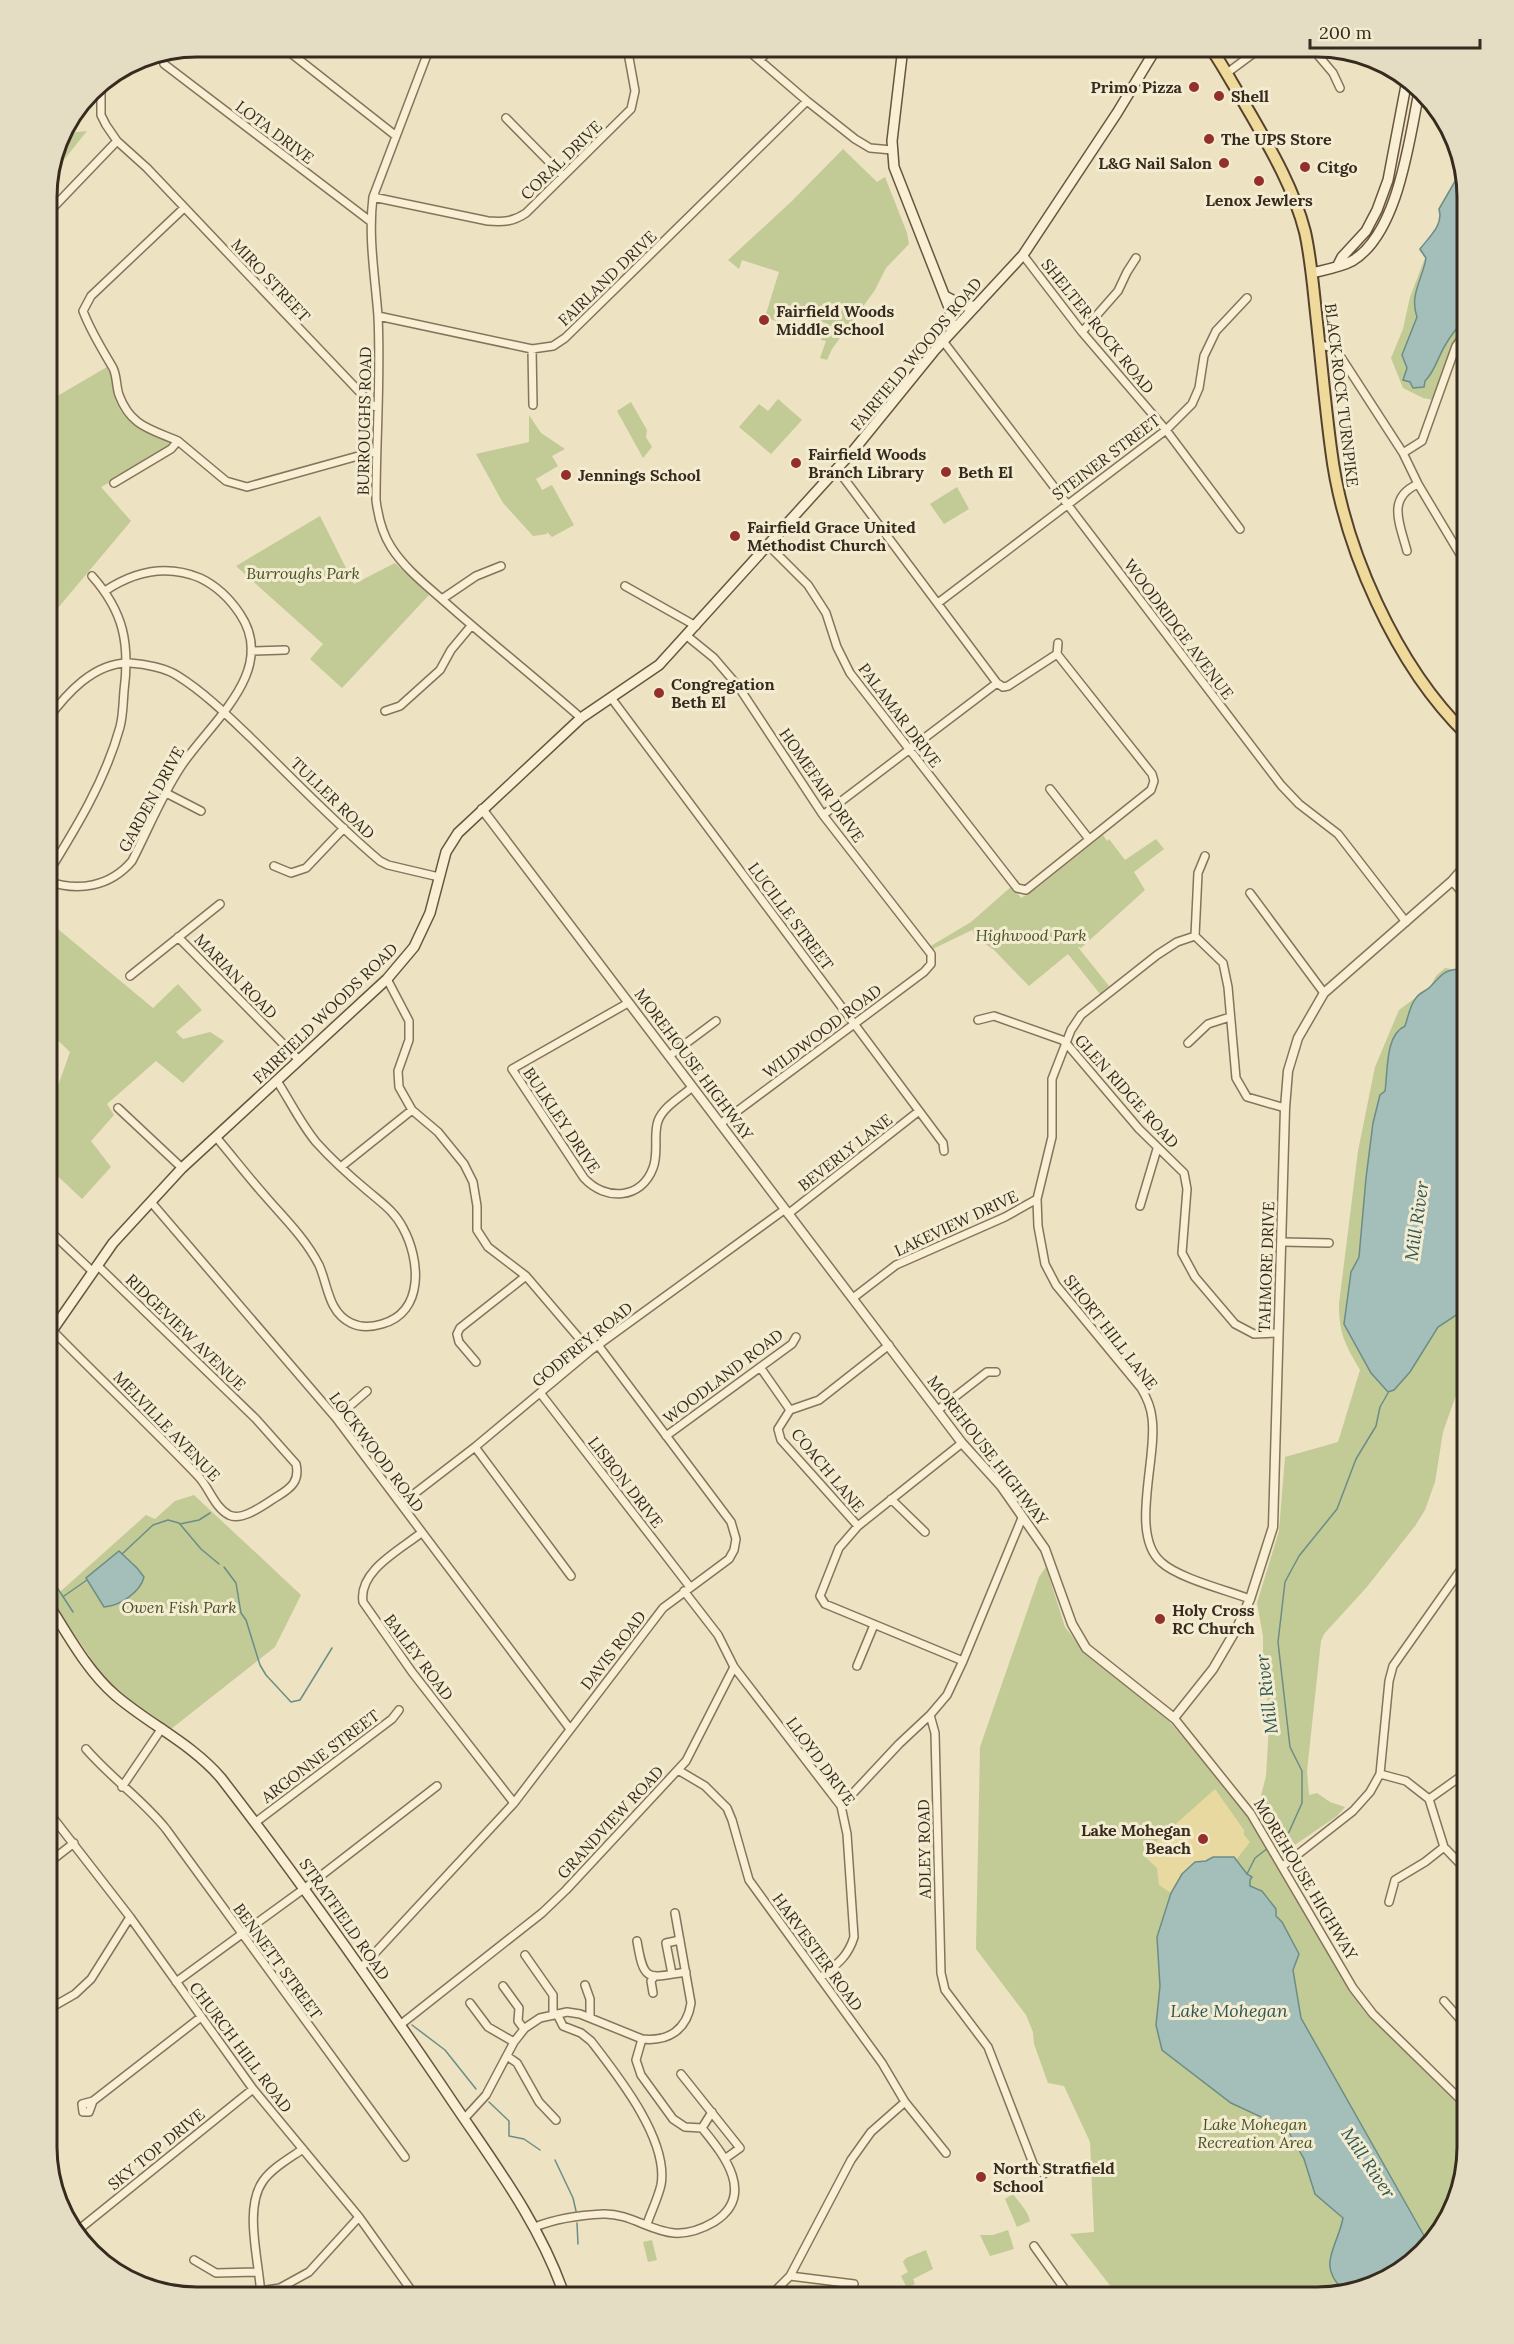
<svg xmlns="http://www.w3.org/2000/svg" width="1514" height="2344" font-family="Lora,serif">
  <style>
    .green { fill: #c2ca96 }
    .sand { fill: #e8d9a0 }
    .water { fill: #a4bfb9; stroke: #6c8d87; stroke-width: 1.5 }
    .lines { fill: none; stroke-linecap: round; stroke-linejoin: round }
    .stream { stroke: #6c8d87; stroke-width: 1.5 }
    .minor-casing { stroke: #86745a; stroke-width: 10 }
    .tertiary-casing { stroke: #86745a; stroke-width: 11 }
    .secondary-casing { stroke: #68553d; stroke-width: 12 }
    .primary-casing { stroke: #54422e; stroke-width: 14 }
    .minor { stroke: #f8efd5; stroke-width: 7 }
    .tertiary { stroke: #f8efd5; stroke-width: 8 }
    .secondary { stroke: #f8efd5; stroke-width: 9 }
    .primary { stroke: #efd99b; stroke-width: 10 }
    .poi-dot { fill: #93302b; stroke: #f4ecd1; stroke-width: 2 }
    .labels { text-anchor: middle; stroke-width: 6; stroke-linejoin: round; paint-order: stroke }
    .poi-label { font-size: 16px; font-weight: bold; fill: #362b1e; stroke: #f4ecd1; text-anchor: start }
    .street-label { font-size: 16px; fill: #362b1e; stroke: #f4ecd1 }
    .park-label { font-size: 16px; font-style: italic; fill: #445225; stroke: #f4ecd1 }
    .water-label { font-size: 18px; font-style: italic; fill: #2d5655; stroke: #f4ecd1 }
    .rim { fill: none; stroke: #362b1e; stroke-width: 3 }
  </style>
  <rect width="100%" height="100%" fill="#ede2c2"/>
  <!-- green -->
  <path class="green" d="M66,125L67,133L87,131L55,171L52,167L62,131Z
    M843,149L877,182L885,177L907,233L909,244L886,268L875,290L832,349L827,360L820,358L826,341L821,340L828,324L791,312L793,307L782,303L776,321L765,317L779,272L742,260L739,269L728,260L792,201Z
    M1461,169L1467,197V325C1451,339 1441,379 1433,400L1423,398L1403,388L1391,358L1403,329L1410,297L1425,258L1419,250C1429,237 1443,226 1438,209Z
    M107,367C112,376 112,385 114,395C121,421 142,433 166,439L169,444L165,452L101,487L131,521L47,621V585L54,576L47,569V402Z
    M778,399L802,420L771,454L739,427L759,404L768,411Z
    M631,402L647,430L646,437L652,447L643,458L617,411Z
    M529,415L541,433L565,449L552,456L558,466L536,479L542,490L552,485L574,525L552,537L547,532V534L533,536L503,503L476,454L529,442Z
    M957,487L969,509L944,524L930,504Z
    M320,516L354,584L395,563L429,595L342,688L310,659L323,644L236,566Z
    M1103,835L1107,841L1109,839L1125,860L1156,839L1164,849L1134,872L1145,890L1081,948L1077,946L1109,986L1100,994L1068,954L1029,986L994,950L977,938L972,930L931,950L929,947L971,922L1012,886L1021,898L1037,888Z
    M47,920L153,1008L178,984L202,1010L176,1032L183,1039L210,1032L224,1041L183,1083L156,1061L107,1104L114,1115L91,1141L111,1167L82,1199L47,1166V1117L70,1052L47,1030Z
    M1445,968L1457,970L1460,1128L1467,1264V1364L1443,1432L1435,1482L1425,1510L1415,1526L1366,1588L1324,1634L1321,1641L1307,1771L1309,1795L1317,1793L1330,1802L1345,1807L1337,1816L1286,1851L1258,1807L1266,1776L1270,1708L1263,1685V1636L1257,1603L1279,1531L1285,1457L1338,1442L1360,1370C1345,1344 1339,1334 1339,1304L1358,1151L1375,1067L1399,1010L1430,987L1436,976Z
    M194,1495L301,1595L275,1647L171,1729L116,1691L105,1679L51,1600L146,1515L155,1519L175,1501Z
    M1046,1567L1065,1627L1085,1653L1168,1720L1218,1778L1262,1837L1351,1993L1371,2018L1462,2105L1467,2101V2147L1447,2223L1384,2282L1317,2297H1119L1070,2234L1094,2232L1090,2142L1064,2086L1048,2083L1034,2044L1033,2032L1026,2015L976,1949L980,1747L1039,1577Z
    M1013,2194C1020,2204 1027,2209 1030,2221L1017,2227L1005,2199Z
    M1008,2230L1014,2249L990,2256L980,2235H993Z
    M652,2240L657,2260L648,2262L643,2242Z
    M926,2250L933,2269L913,2279L915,2284L907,2288L901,2276L908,2272L903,2262L906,2258Z"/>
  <!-- sand -->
  <path class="sand" d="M1215,1789L1244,1830V1835L1250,1842L1236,1860L1234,1857H1214L1182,1874L1171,1893L1159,1885L1157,1868L1142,1854Z"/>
  <!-- water -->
  <path class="water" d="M1461,171L1467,197V313C1462,323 1452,333 1446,344C1438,356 1435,372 1425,381L1424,387L1413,388L1410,382L1403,380L1407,368L1402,355L1417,317C1409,295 1423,278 1426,258L1420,249C1429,237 1444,225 1439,209Z
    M1459,969L1467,974V1301L1461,1312L1438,1327L1410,1372L1394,1390L1388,1392L1371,1373L1344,1324L1351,1272L1359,1257L1366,1178L1373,1123L1380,1095L1385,1091C1388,1071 1385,1035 1405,1026C1408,1017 1410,1005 1416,998C1420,992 1427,991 1431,986C1441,976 1443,970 1459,969Z
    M119,1551L137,1568L144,1577C140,1593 119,1606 104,1607L86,1578Z
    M1213,1857H1234L1247,1874L1252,1877L1250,1880V1886L1262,1891L1276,1909V1916L1282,1922L1299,1954L1293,1970L1301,2018L1427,2241L1384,2282L1344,2291C1316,2264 1337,2249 1343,2218L1315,2194L1304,2159L1287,2129L1231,2103L1162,2050L1156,2025L1160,1986L1157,1937L1171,1893L1182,1874L1195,1862L1206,1861Z"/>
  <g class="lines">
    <!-- stream -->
    <path class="stream" d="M47,1040H49
      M180,1524L199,1520L210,1513
      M122,1554L153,1525L168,1520L179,1523L201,1549L219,1564
      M224,1567L236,1583L241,1613L246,1620L260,1665L266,1675L291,1702L300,1700L332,1648
      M47,1572L73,1612
      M64,1596L87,1580
      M1272,1845L1289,1832L1302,1803V1771L1290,1747L1278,1642L1285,1582L1299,1556L1337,1509L1356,1459L1376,1426L1380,1407L1388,1393
      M1247,1874L1255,1858L1268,1848
      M412,2025L445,2050L476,2089
      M489,2102L509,2121V2136L524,2139L540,2150
      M555,2160L573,2198L576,2211
      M577,2223L578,2244"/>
    <defs>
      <path id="minor" d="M283,47L396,136
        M415,47L427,56
        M430,47L373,197C368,237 375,276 378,316C381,377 376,439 376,500C378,516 382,533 391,547C405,569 426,585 445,602C490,642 537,679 581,718
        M612,47H613
        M744,47L807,101L855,139L870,148L892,150
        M1311,47L1333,73L1340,88
        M761,59L771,47
        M164,64L370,221
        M1227,73L1262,47
        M101,84V115L106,125L117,141L147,168L372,405L378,408
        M506,118L563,176
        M373,197L488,221C503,222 513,222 526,213L631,109L635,91L627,47
        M47,214L117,141
        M1023,255L1082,332L1166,430L1240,529
        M378,316L532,349L553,346L565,338L807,101
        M1082,332L1118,291L1127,272L1136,258
        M943,341L1281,785L1299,804L1338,834L1406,922
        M1320,345L1335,348L1403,453L1418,484L1467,566
        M532,349L533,405
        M178,441C151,429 131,427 119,395C116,386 117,376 113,368C102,349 91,332 83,311L91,296L184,208
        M1403,453L1422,441L1456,346L1467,331
        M837,469L997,683L1003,687L1008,686L1057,654
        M114,483L171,449L178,441L226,481L247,487L376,451
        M768,545L808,585L826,613L837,647L850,673L1017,888L1026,890L1151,790L1154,781L1152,774L1057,654L1058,643
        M1407,551C1400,524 1386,498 1418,484
        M625,586L696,626
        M442,599L476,576L501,566
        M938,603L1166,430L1192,404L1199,388L1204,356L1216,331L1247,298
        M687,636L714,658L738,686L823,815L931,954V964L924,972L720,1124
        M251,651L285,650
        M612,699L943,1143L944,1151
        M385,711L400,706L440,670L451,650L471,626
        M47,720C66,694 94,662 130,663C145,664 166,668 178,676C205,693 228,716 251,738C293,779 335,823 380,861L388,865L439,877
        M1050,789L1089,839
        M166,793L201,811
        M823,815L997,683
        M274,866L291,873L306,868L344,828
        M47,875C76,828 105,781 120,727C123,716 123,703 124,691C130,644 124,612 92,576
        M47,881C78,892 110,887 132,861C148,830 161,797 180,768C208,724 279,672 240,614C230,599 217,586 200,578C166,564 135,571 105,591
        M1452,881L1467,898
        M1250,893L1324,993
        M1195,936L1223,963L1228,987L1236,1078L1247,1097L1285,1108
        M1195,936L1198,873L1205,856
        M178,937L299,1060
        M130,976L220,904
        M387,979L409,1021V1040L398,1071L399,1087L412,1110L438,1132L464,1164L473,1182L477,1206V1230L488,1247L526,1276L590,1351
        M628,1003L512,1069L584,1178C605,1201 641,1200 653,1168C659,1153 653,1135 658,1121C663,1107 681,1097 691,1088
        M978,1020L994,1016L1062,1040L1066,1043L1139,1129L1184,1173L1187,1189L1182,1253L1195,1277L1235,1324L1254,1334L1278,1333
        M1188,1043L1208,1024L1230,1017
        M669,1056L716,1021
        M118,1108L182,1168
        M216,1137C233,1157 249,1178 266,1197C285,1219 305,1238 319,1265C328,1285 328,1312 351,1323C361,1328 372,1327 382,1324C425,1312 420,1259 403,1228C395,1212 382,1203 369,1192C351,1177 332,1160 316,1142C301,1124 290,1101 277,1081
        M342,1166L412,1110
        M1037,1199L1038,1226L1045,1264L1056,1285L1141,1388C1147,1398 1151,1407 1152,1418C1158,1457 1129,1534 1161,1562C1178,1578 1226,1590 1250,1599
        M151,1202L336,1418L570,1729
        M1140,1206L1157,1149
        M788,1214L919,1111
        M52,1233L92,1271
        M1283,1242L1329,1243
        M853,1298L896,1265L1005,1217L1037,1199L1052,1137V1079L1071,1030L1081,1015L1157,955L1177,942L1195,936
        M52,1330C100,1379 150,1426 198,1476C209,1487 214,1507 229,1515C243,1522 266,1503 278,1496C291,1488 300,1481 296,1464L256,1419L97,1265
        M476,1362L459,1342L457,1334L460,1328L526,1276
        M760,1367L790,1410
        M541,1394L690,1587
        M938,1410L987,1372H996
        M336,1418L367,1391
        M666,1436L792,1344L796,1337
        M962,1443L858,1526L839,1548L820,1596L825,1604L963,1661
        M475,1447L571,1576
        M891,1499L925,1532
        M401,1504L475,1447L590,1351L784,1210
        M1022,1518L963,1661L947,1695L930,1715L935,1733L941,1973L945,1990L988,2047L1034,2166L1044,2174
        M858,1526L781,1440L778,1429L790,1410L819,1400L889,1345
        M421,1533C400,1550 358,1571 363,1602L412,1672L514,1803
        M684,1591L718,1635L734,1667L841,1806L847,1834L854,1937C848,1957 836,1965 820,1978
        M857,1666L874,1625
        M1174,1718L1251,1814L1353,1988L1373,2014L1464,2103
        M86,1749C111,1778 143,1800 166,1829L405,2157
        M678,1770L705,1786L727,1808L732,1820L749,1880L882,2063L905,2102L946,2153
        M1380,1774L1406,1781L1429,1799L1444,1847L1467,1871
        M122,1787L162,1728
        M1429,1799L1467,1772
        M841,1806L899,1744L930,1715
        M47,1810L130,1917L253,2089L359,2217L416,2297
        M256,1822L392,1719L399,1710
        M47,1864L74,1843
        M1283,1866L1353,1811L1370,1792L1380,1774L1389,1681L1393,1666L1467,1561
        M1389,1902L1395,1880L1425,1862L1444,1847
        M637,1941C644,1983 647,1978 686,1972
        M525,1955L553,1995V2014
        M361,1968L514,1803L663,1608L729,1559L734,1550L736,1539L731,1522L598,1345
        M672,1974L666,1943L680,1940
        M176,1982L305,1888L437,1786
        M585,1985L590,1999V2017
        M503,1986L519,2008L518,2021L524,2029
        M653,1993L651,1981L654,1977
        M1444,2001L1467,2027
        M470,2003L488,2027L514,2042
        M47,2010L75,1994L91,1979L130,1917
        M557,2014L563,2026L581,2033L591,2041C618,2076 669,2140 661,2185C658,2198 651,2212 647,2224
        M400,2025L542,1913L566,1890L686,1761L734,1667
        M507,2056L517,2063L539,2102L556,2120
        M681,2074L740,2148L726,2158
        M93,2101L82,2104L83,2112H89L93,2101L201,2017
        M464,2119L486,2095L514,2042L525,2028L540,2018L567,2012L580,2014L642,2039C668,2042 687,2030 691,2003L675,1913
        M702,2128L712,2112
        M60,2203L90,2245
        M535,2227C555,2219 582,2215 603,2214C629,2213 650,2231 674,2233C688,2234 702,2229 714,2222C757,2195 723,2154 702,2128L685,2127L673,2119L641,2075L636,2060L642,2039
        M77,2231L253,2089
        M1034,2246L1066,2291L1067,2297
        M194,2260L216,2273L258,2272
        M790,2276L854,2284
        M260,2291L280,2288L309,2272L359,2217
        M261,2297C260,2264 243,2209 263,2181C272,2168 290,2158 303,2149
        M769,2297L790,2276L851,2160L871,2132L905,2102"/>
      <path id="tertiary" d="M482,809L962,1443L1001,1486L1045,1549L1072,1624L1086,1648L1174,1718L1213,1669L1237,1628L1250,1599L1273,1527L1285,1108L1288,1071L1298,1038L1324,993L1452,881L1467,864"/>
      <path id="secondary" d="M903,47L892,141L894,167L950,310L952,331
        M1338,265L1342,257L1366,231L1377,210L1388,180L1407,80
        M1312,273C1324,270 1341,267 1352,261C1398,234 1409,141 1419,92
        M945,296L964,306H976
        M47,1338L113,1243L182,1168L387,979L414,947L430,913L446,852L458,833L581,718L659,665L853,451L935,350L1023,255L1117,113L1157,47
        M47,1602C67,1633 87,1671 115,1695C150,1725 191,1743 221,1778C299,1879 372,1983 444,2089C489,2157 539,2220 565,2297"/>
      <path id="primary" d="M1210,47C1222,64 1232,83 1243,101C1267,143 1293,185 1305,232C1311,259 1313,286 1316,313C1321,358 1325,404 1331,449C1343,547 1396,666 1467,735"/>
    </defs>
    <!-- minor casing -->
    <use href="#minor" class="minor-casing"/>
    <!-- tertiary casing -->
    <use href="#tertiary" class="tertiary-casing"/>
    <!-- secondary casing -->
    <use href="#secondary" class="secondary-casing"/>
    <!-- primary casing -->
    <use href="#primary" class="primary-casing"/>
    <!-- minor -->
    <use href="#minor" class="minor"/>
    <!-- tertiary -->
    <use href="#tertiary" class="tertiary"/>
    <!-- secondary -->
    <use href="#secondary" class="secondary"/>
    <!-- primary -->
    <use href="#primary" class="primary"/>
  </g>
  <!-- markers -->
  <g class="poi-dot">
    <circle cx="1194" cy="87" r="6"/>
    <circle cx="1219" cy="96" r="6"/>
    <circle cx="1209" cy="139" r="6"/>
    <circle cx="1224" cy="163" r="6"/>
    <circle cx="1305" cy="167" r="6"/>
    <circle cx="1259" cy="181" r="6"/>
    <circle cx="764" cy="320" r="6"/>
    <circle cx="796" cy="463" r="6"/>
    <circle cx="946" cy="472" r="6"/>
    <circle cx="566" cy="475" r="6"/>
    <circle cx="735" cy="536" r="6"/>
    <circle cx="659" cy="693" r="6"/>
    <circle cx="1160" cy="1619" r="6"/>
    <circle cx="1203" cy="1839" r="6"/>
    <circle cx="981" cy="2177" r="6"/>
  </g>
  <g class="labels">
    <!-- poi labels -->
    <g class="poi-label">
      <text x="1182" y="93" text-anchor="end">Primo Pizza</text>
      <text x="1231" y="102">Shell</text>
      <text x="1221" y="145">The UPS Store</text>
      <text x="1212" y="169" text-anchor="end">L&amp;G Nail Salon</text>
      <text x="1317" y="173">Citgo</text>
      <text x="1259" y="206" text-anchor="middle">Lenox Jewlers</text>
      <text x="776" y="317">Fairfield Woods<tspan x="776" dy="18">Middle School</tspan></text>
      <text x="808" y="460">Fairfield Woods<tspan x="808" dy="18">Branch Library</tspan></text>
      <text x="958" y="478">Beth El</text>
      <text x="578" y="481">Jennings School</text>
      <text x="747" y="533">Fairfield Grace United<tspan x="747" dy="18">Methodist Church</tspan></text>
      <text x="671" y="690">Congregation<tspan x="671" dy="18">Beth El</tspan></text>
      <text x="1172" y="1616">Holy Cross<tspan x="1172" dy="18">RC Church</tspan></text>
      <text x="1191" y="1836" text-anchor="end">Lake Mohegan<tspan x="1191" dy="18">Beach</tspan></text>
      <text x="993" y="2174">North Stratfield<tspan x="993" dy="18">School</tspan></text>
    </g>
    <!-- street labels -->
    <g class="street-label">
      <text transform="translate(275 132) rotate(37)" y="6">LOTA DRIVE</text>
      <text transform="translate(561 160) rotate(-44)" y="6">CORAL DRIVE</text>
      <text transform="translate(607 278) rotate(-44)" y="6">FAIRLAND DRIVE</text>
      <text transform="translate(271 280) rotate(47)" y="6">MIRO STREET</text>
      <text transform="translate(1098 326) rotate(51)" y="6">SHELTER ROCK ROAD</text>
      <text transform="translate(916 354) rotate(-50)" y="6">FAIRFIELD WOODS ROAD</text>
      <text transform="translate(1342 395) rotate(83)" y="6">BLACK ROCK TURNPIKE</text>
      <text transform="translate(364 421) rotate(-89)" y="6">BURROUGHS ROAD</text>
      <text transform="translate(1106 457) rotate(-37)" y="6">STEINER STREET</text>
      <text transform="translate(1179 629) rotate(53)" y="6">WOODRIDGE AVENUE</text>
      <text transform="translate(900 715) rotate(53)" y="6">PALAMAR DRIVE</text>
      <text transform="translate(822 785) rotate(55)" y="6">HOMEFAIR DRIVE</text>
      <text transform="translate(333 798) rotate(44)" y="6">TULLER ROAD</text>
      <text transform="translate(151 799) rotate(-61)" y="6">GARDEN DRIVE</text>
      <text transform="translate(791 916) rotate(53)" y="6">LUCILLE STREET</text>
      <text transform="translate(236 976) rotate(46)" y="6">MARIAN ROAD</text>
      <text transform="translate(325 1013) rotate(-44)" y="6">FAIRFIELD WOODS ROAD</text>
      <text transform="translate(822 1031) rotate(-37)" y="6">WILDWOOD ROAD</text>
      <text transform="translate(694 1064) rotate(53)" y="6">MOREHOUSE HIGHWAY</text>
      <text transform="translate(1127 1091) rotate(48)" y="6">GLEN RIDGE ROAD</text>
      <text transform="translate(562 1120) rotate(56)" y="6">BULKLEY DRIVE</text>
      <text transform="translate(845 1152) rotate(-38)" y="6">BEVERLY LANE</text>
      <text transform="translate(956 1223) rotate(-25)" y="6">LAKEVIEW DRIVE</text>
      <text transform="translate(1266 1267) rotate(-88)" y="6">TAHMORE DRIVE</text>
      <text transform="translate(186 1332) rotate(44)" y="6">RIDGEVIEW AVENUE</text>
      <text transform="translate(1111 1332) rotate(52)" y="6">SHORT HILL LANE</text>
      <text transform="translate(582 1344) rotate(-39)" y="6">GODFREY ROAD</text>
      <text transform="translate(723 1376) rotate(-37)" y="6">WOODLAND ROAD</text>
      <text transform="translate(167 1426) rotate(46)" y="6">MELVILLE AVENUE</text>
      <text transform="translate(988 1450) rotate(52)" y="6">MOREHOUSE HIGHWAY</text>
      <text transform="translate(377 1452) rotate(53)" y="6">LOCKWOOD ROAD</text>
      <text transform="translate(828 1470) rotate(50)" y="6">COACH LANE</text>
      <text transform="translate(626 1482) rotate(52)" y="6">LISBON DRIVE</text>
      <text transform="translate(613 1650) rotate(-52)" y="6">DAVIS ROAD</text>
      <text transform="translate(419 1657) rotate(53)" y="6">BAILEY ROAD</text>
      <text transform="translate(320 1756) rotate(-37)" y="6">ARGONNE STREET</text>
      <text transform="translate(821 1761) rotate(54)" y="6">LLOYD DRIVE</text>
      <text transform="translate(610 1822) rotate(-47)" y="6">GRANDVIEW ROAD</text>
      <text transform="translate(924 1849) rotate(-91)" y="6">ADLEY ROAD</text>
      <text transform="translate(1306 1879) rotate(59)" y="6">MOREHOUSE HIGHWAY</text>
      <text transform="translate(345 1919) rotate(55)" y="6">STRATFIELD ROAD</text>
      <text transform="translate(818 1952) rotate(54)" y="6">HARVESTER ROAD</text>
      <text transform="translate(278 1961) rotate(54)" y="6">BENNETT STREET</text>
      <text transform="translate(241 2047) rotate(53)" y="6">CHURCH HILL ROAD</text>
      <text transform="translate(156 2149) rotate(-39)" y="6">SKY TOP DRIVE</text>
    </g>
    <!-- park labels -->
    <g class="park-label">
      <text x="303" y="579">Burroughs Park</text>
      <text x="1031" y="941">Highwood Park</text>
      <text x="179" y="1613">Owen Fish Park</text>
      <text x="1255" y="2130">Lake Mohegan<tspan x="1255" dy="18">Recreation Area</tspan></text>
    </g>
    <!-- water labels -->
    <g class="water-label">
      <text transform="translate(1417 1221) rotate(-82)" y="6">Mill River</text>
      <text transform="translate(1267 1694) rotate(-97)" y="6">Mill River</text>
      <text x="1229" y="2017">Lake Mohegan</text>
      <text transform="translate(1368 2163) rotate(56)" y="6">Mill River</text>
    </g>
  </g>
  <!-- crop -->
  <path d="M0 0H1514V2344H0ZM197 57H1317A140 140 0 0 1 1457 197V2147A140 140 0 0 1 1317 2287H197A140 140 0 0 1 57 2147V197A140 140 0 0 1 197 57Z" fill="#e5ddc3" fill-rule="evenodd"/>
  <path class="rim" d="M197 57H1317A140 140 0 0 1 1457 197V2147A140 140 0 0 1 1317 2287H197A140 140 0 0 1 57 2147V197A140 140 0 0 1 197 57Z"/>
  <!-- scale -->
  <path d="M1310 39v9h170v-9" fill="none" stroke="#362b1e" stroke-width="3"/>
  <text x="1319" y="39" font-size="18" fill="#362b1e" stroke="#f4ecd1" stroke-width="4.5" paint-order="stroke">200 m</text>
</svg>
